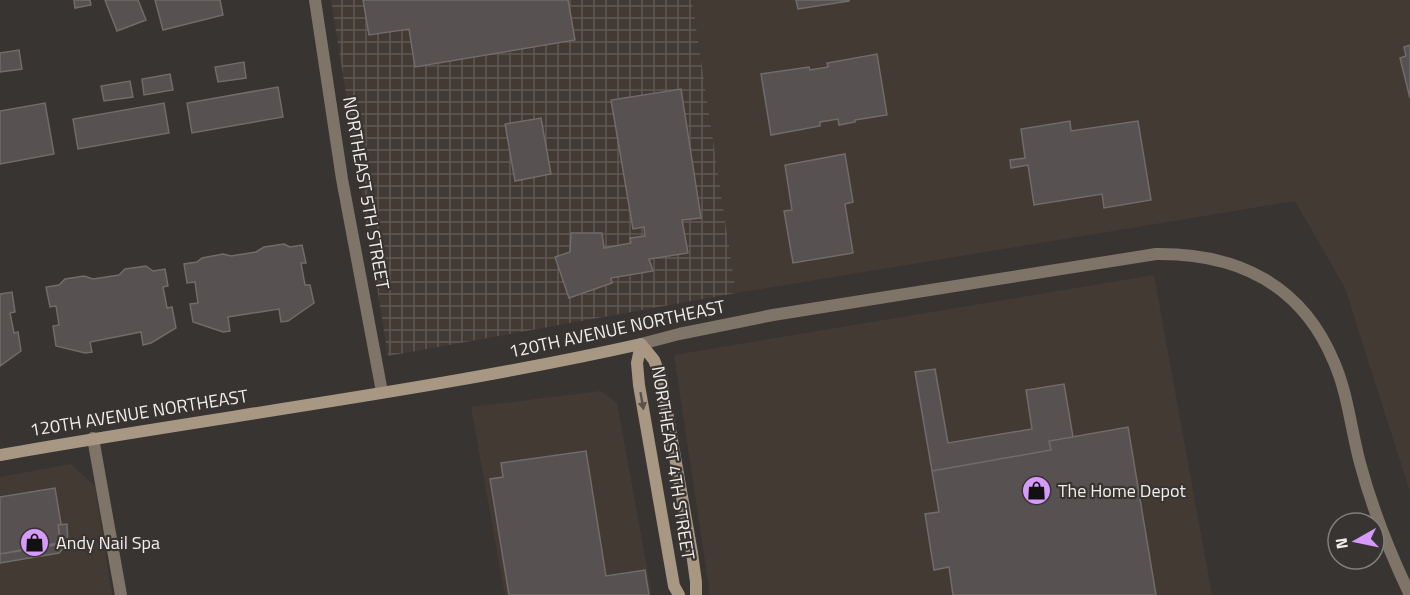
<svg xmlns="http://www.w3.org/2000/svg" width="1410" height="595" font-family="'Titillium Web',sans-serif">
  <style>
    .built { fill: #443a34 }
    .industrial { fill: url(#industrial-grid) }
    .building { fill: #575251; stroke: #716b6a; stroke-width: 1.5 }
    .lines { fill: none; stroke-linecap: round; stroke-linejoin: round }
    .minor { stroke: #7e7468; stroke-width: 12 }
    .tertiary { stroke: #7e7468; stroke-width: 12 }
    .secondary { stroke: #a79783; stroke-width: 12 }
    .oneway { fill: #59524a }
    .labels { text-anchor: middle; stroke-width: 4.5; stroke-linejoin: round; paint-order: stroke }
    .street-label { font-size: 18px; fill: #f1eeec; stroke: #383432 }
    .poi-label { font-size: 18px; fill: #f1eeec; stroke: #383432; text-anchor: start }
  </style>
  <defs>
    <pattern id="industrial-grid" width="8" height="8" patternUnits="userSpaceOnUse" patternTransform="scale(1.5)"><rect width="8" height="8" fill="#443a34"/><path d="M0 4h8M4 0v8" fill="none" stroke="#5f5752"/></pattern>
  </defs>
  <rect width="100%" height="100%" fill="#383432"/>
  <!-- built -->
  <path class="built" d="M692,0H1410V492L1345,288L1295,201L736,293Z
    M1154,275L1212,595H710L674,355Z
    M601,391L617,403L652,595H505L471,407Z
    M71,464L95,486L112,595H0V477Z"/>
  <!-- industrial -->
  <path class="industrial" d="M331,0H692L736,293L388,356Z"/>
  <!-- building -->
  <path class="building" d="M74,0H90L91,5L75,8Z
    M105,0H138L146,20L117,31Z
    M155,0H220L223,15L163,30Z
    M363,0H568L575,40L415,67L409,29L369,35Z
    M796,0H849V1L798,9Z
    M1410,45V98L1400,58L1406,56L1404,47Z
    M19,50L22,69L0,72V53Z
    M877,54L887,115L855,120V122L839,125L838,119L820,122V126L771,135L761,74L809,67L810,70L828,67L827,63Z
    M244,62L246,78L218,82L215,67Z
    M170,74L173,90L144,95L142,79Z
    M130,81L133,97L104,101L101,86Z
    M278,87L283,117L192,133L187,103Z
    M681,89L701,218L682,220L688,253L649,259L653,271L611,278L612,283L569,298L555,257L570,252L571,233H602L604,248L631,243L630,238L645,236L644,227L633,229L611,100Z
    M45,103L54,154L0,164V111Z
    M164,103L169,133L78,149L73,119Z
    M541,118L551,174L515,181L505,124Z
    M1070,121L1071,131L1138,121L1151,200L1104,208L1102,194L1034,205L1028,165L1011,168L1010,160L1025,158L1021,129Z
    M845,154L853,202L845,204L853,253L793,263L784,211L792,210L785,165Z
    M284,244L290,247L302,245L306,263H301L305,285H310L314,303L288,321L281,322L279,309L228,317L230,331L223,332L193,322L190,304L198,303L195,282L187,283L184,264L197,262L202,258L223,254L231,256L256,252L264,247Z
    M146,266L153,271L165,269L168,286L163,287L167,308L172,307L176,328L151,343L143,345L141,332L90,342L92,352L85,353L56,346L53,326L59,325L56,306L50,307L46,287L59,285L65,279L84,276L93,279L119,275L125,269Z
    M12,292L15,312L10,313L14,333L18,332L21,351L0,366V294Z
    M935,369L948,443L1032,429L1026,390L1064,384L1073,437L1049,441L1051,450L932,471L915,372Z
    M1128,427L1156,595H953L949,567L934,570L925,514L939,512L932,471L1051,450L1049,441Z
    M586,451L606,576L645,570L649,595H509L490,479L503,477L501,463Z
    M55,488L61,524L58,525L60,536L58,543L0,554V497Z
    M67,524L68,543L59,553L0,563V554L55,545L60,540L58,525Z"/>
  <g class="lines">
    <!-- minor -->
    <path class="minor" d="M315,0L342,179L382,392
      M93,438L121,595"/>
    <!-- tertiary -->
    <path class="tertiary" d="M641,344L679,334L773,315L1156,254C1238,253 1302,285 1334,362C1348,394 1351,430 1360,463C1372,508 1390,553 1410,595"/>
    <!-- secondary -->
    <path class="secondary" d="M641,344L654,360L661,378L692,553L696,582V595
      M641,344L637,363L639,385L674,586L679,595
      M0,455C213,417 430,391 641,344"/>
  </g>
  <!-- one-way arrows -->
  <defs><path id="oneway-solid" d="M-6-.8H1V-3.2L6.5 0L1 3.2V.8H-6Z" transform="scale(1.5)"/></defs>
  <use class="oneway" href="#oneway-solid" transform="translate(642 401) rotate(80)"/>
  <!-- icons -->
  <defs>
    <symbol id="shop-disc" viewBox="-11 -11 22 22"><circle r="9.5" fill="#d69bfa" stroke="#383432"/><path d="M-5-2.5h2.3a2.7 3.5 0 0 1 5.4 0H5L5.5 6h-11ZM-1.5-2.5h3a1.5 2.3 0 0 0-3 0Z" fill="#111"/></symbol>
  </defs>
  <g fill-rule="evenodd">
    <use href="#shop-disc" x="1020" y="474" width="33" height="33"/>
    <use href="#shop-disc" x="18" y="526" width="33" height="33"/>
  </g>
  <g class="labels">
    <!-- street labels -->
    <g class="street-label">
      <text transform="translate(366 193) rotate(80)" y="6">NORTHEAST 5TH STREET</text>
      <text transform="translate(617 329) rotate(-12)" y="6">120TH AVENUE NORTHEAST</text>
      <text transform="translate(139 413) rotate(-9)" y="6">120TH AVENUE NORTHEAST</text>
      <text transform="translate(673 463) rotate(81)" y="6">NORTHEAST 4TH STREET</text>
    </g>
    <!-- poi labels -->
    <g class="poi-label">
      <text x="1058" y="497">The Home Depot</text>
      <text x="56" y="549">Andy Nail Spa</text>
    </g>
  </g>
  <!-- north arrow -->
  <g transform="translate(1356 541) rotate(261)"><circle r="28" fill="#383432" stroke="#827e7c" stroke-width="1.5"/>
  <path d="M0-4.5L10 22L0 15L-10 22Z" fill="#d69bfa"/>
  <text y="-9" font-size="16" font-weight="bold" text-anchor="middle" fill="#f1eeec">N</text>
  </g>
</svg>
